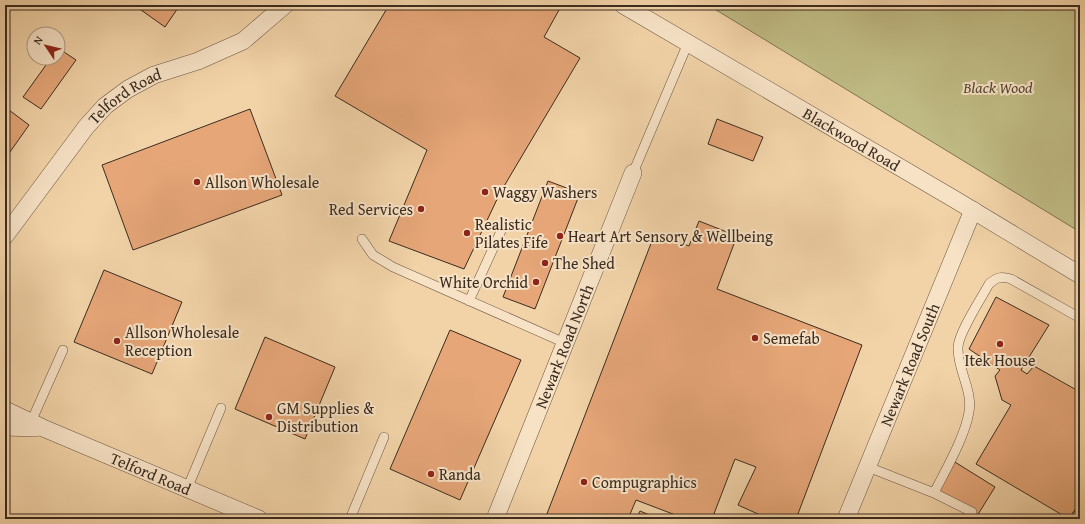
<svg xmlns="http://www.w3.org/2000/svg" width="1085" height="524" font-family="'Gentium Book Plus',serif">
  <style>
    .green { fill: #c0bb84; stroke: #7e7452 }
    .building { fill: #e6a678; stroke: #3b2c20 }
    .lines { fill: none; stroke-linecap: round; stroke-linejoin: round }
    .service-casing { stroke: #695642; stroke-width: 10 }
    .minor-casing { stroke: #695642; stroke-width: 18 }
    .service { stroke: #f7e2c6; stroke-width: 9 }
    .minor { stroke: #f7e2c6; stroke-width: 17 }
    .poi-dot { fill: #8f2418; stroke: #f7e2c6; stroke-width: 1.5 }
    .labels { text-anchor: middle; stroke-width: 4; stroke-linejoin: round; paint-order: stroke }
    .park-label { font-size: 16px; font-style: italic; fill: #564934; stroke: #f7e2c6 }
    .street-label { font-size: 16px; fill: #3b2c20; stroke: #f7e2c6 }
    .poi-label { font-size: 16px; fill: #3b2c20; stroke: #f7e2c6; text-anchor: start }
  </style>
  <rect width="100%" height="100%" fill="#f2d3a8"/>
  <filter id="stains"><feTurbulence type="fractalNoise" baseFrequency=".005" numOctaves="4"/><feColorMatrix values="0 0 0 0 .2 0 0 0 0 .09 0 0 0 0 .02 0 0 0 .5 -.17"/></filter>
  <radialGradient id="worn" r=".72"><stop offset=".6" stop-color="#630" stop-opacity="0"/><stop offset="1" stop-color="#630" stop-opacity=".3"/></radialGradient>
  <!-- green -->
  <path class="green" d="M708,5H1080V232Z"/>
  <!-- building -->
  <path class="building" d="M134,5H180L165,27Z
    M389,5H551L559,10L544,37L580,58L500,193L464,269L389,241L427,150L335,96Z
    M58,48L76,60L41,109L23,97L51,58H58Z
    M5,107L29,125L5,159Z
    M250,109L282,195L133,250L102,165Z
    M717,119L763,137L753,161L708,144Z
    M548,181L580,193L535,309L503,297Z
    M699,221L737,236L717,289L862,345L796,519H769L738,505L756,467L735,459L712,519H686L636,500L628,519H545L655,233L689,246Z
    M104,270L182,302L152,374L74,342Z
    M996,297L1049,325L1021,370L1027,374L1034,366L1080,392V502L1069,519L976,464L1011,405L1002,400L995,376L1000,370L969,349Z
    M450,330L521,360L460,500L390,469Z
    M265,337L335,367L305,439L235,409Z
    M950,459L995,487L977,516L934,493Z
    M1080,502V519H1069Z
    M640,511L659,519H636Z"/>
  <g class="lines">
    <defs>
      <path id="service" d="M633,173L688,43
        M362,239L373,255L393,267L565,343
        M469,301L501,231
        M31,422L63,350
        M868,467L934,493C945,471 965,437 969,412C973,390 957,369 958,347C959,332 981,299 989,284C997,277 1001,276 1011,279L1080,318
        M187,489L221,408
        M934,493L972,512
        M350,519L384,437"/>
      <g id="minor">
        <path id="s1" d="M623,5L954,199L1080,275"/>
        <path id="s2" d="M5,236L86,127L105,106L128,89L154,75L198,61L243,41L285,5"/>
        <path id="s3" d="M5,410L43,428L259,519"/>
        <path d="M5,427L35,428"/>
        <path id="s4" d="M495,519L633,173"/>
        <path id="s5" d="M846,519L973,210"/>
      </g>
    </defs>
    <!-- service casing -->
    <use href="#service" class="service-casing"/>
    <!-- minor casing -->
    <use href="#minor" class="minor-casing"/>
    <!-- service -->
    <use href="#service" class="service"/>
    <!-- minor -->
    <use href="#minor" class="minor"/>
  </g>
  <!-- markers -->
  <g class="poi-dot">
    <circle cx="197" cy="182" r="4"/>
    <circle cx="485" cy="192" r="4"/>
    <circle cx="421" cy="209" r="4"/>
    <circle cx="467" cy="233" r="4"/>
    <circle cx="560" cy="236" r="4"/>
    <circle cx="545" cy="263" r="4"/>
    <circle cx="536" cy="282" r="4"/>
    <circle cx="755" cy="338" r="4"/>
    <circle cx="117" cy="341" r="4"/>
    <circle cx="1000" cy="344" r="4"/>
    <circle cx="269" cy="417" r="4"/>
    <circle cx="431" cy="474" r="4"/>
    <circle cx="584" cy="482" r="4"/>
  </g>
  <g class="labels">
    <!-- park labels -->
    <g class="park-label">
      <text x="998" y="93">Black Wood</text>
    </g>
    <!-- street labels -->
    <g class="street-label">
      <text dy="6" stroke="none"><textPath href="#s2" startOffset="186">Telford Road</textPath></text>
      <text dy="6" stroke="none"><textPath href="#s1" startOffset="265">Blackwood Road</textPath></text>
      <text dy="6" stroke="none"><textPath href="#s4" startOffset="186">Newark Road North</textPath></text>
      <text dy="6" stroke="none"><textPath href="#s5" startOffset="167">Newark Road South</textPath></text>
      <text dy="6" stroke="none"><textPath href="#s3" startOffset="159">Telford Road</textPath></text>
    </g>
    <!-- poi labels -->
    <g class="poi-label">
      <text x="205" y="188">Allson Wholesale</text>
      <text x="493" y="198">Waggy Washers</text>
      <text x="413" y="215" text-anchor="end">Red Services</text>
      <text x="475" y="230">Realistic<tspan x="475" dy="18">Pilates Fife</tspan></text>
      <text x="568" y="242">Heart Art Sensory &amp; Wellbeing</text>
      <text x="553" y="269">The Shed</text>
      <text x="528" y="288" text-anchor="end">White Orchid</text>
      <text x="125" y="338">Allson Wholesale<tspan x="125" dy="18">Reception</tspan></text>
      <text x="763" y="344">Semefab</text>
      <text x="1000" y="366" text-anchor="middle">Itek House</text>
      <text x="277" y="414">GM Supplies &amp;<tspan x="277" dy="18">Distribution</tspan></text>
      <text x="439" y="480">Randa</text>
      <text x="592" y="488">Compugraphics</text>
    </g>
  </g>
  <!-- margin -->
  <rect width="1085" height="524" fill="none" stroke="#f2d3a8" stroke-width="20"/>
  <rect x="6" y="6" width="1073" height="512" fill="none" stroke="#3b2c20" stroke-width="2"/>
  <rect x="10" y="10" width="1065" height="504" fill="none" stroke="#3b2c20"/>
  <!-- north arrow -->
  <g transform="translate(46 46) rotate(305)"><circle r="19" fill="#f7e2c6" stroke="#ac9984"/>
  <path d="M0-3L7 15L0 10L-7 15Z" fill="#8f2418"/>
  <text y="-6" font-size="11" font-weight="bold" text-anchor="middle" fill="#3b2c20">N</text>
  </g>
  <rect width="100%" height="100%" filter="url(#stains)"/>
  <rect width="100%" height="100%" fill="url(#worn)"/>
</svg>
